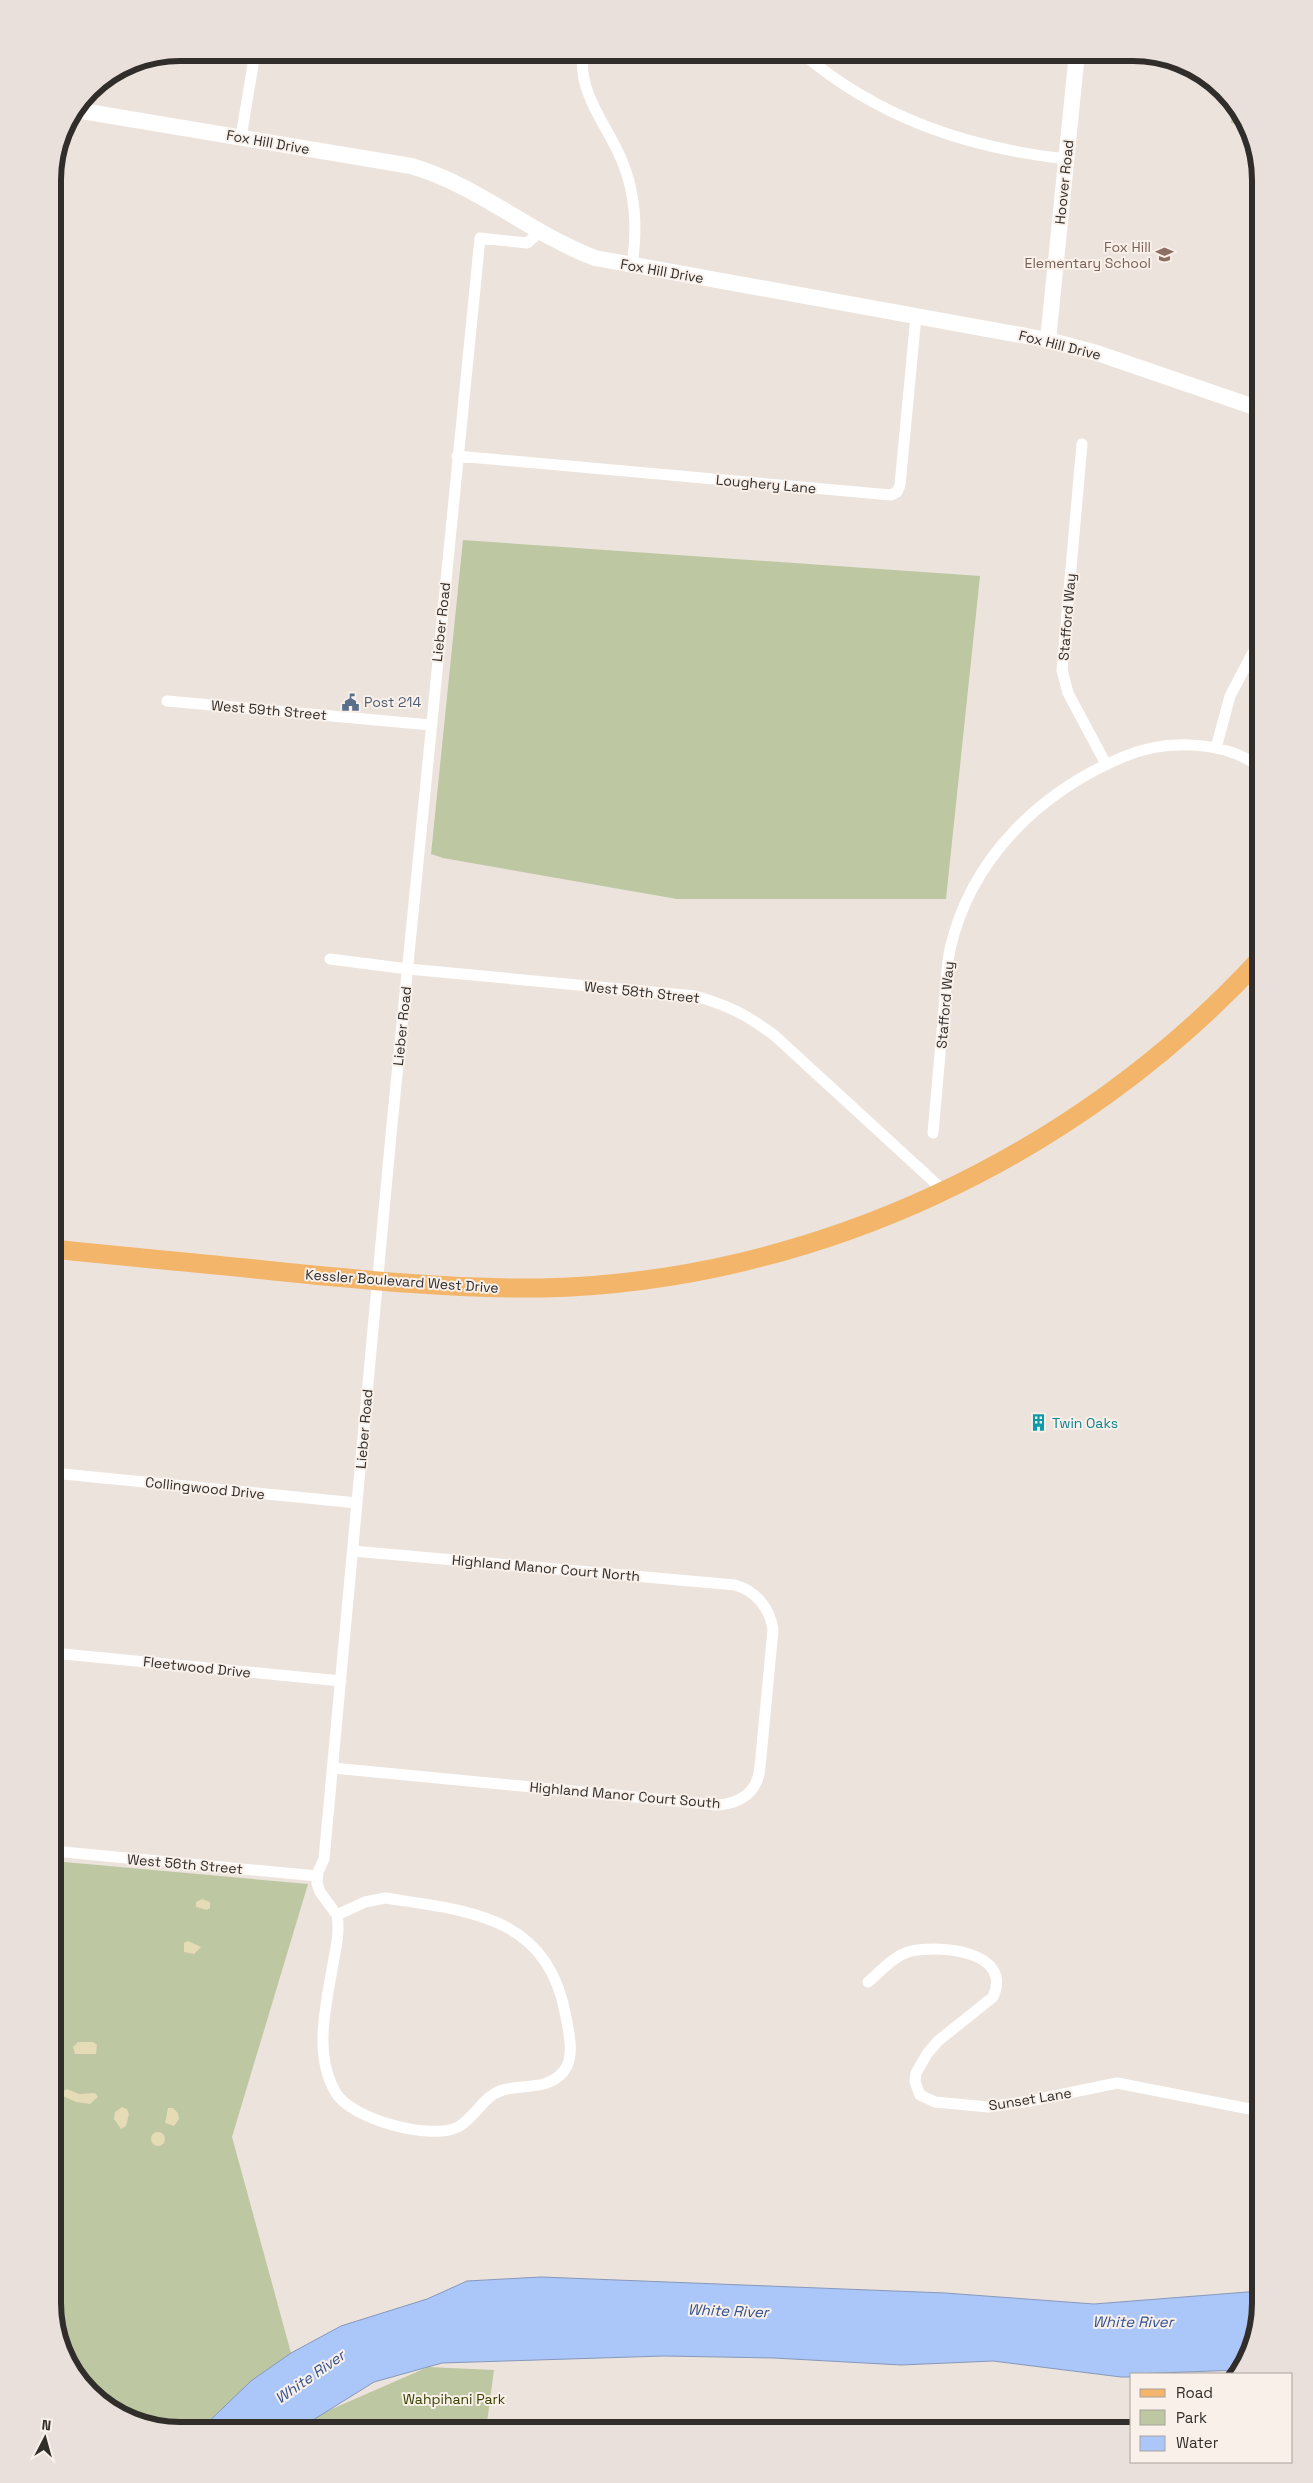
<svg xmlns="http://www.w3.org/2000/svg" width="1313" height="2483" font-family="'Space Grotesk',sans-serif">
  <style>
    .green { fill: #bdc7a2 }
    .sand { fill: #e5dbb6 }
    .water { fill: #abc6f9; stroke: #8698bb }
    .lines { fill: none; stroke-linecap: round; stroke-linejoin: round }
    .street { stroke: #fff; stroke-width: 11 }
    .secondary { stroke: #fff; stroke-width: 16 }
    .primary { stroke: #f2b56a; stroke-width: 19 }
    .labels { text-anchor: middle; stroke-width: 4; stroke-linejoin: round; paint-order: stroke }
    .street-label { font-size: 14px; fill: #302d2a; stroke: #f9f0ea }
    .education-label { font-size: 14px; fill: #785e54; stroke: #f9f0ea; text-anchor: end }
    .service-label { font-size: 14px; fill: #4e5e75; stroke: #f9f0ea; text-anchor: start }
    .culture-label { font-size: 14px; fill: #0d838f; stroke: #f9f0ea; text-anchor: start }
    .park-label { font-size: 14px; fill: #374200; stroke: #f9f0ea }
    .water-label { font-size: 15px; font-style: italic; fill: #33528f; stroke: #f9f0ea }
    .rim { fill: none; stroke: #302d2a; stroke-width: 6 }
  </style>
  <rect width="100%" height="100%" fill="#ece3dc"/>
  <!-- green -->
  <path class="green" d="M1233,108L1245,124L1231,123Z
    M463,540L980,576L946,899H677L443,858L431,854Z
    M53,1861L308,1884L232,2137L291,2353L251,2381L200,2430H172L109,2409L62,2352L53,2303Z
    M428,2367L494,2370L486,2430H293L325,2412Z"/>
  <!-- sand -->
  <path class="sand" d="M202,1899L210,1902V1908L207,1910L196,1907V1902Z
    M188,1941L201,1947L194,1954L184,1952V1943Z
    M78,2042H93L97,2045L96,2054H75L73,2047Z
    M67,2089L79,2094L95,2093L98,2097L90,2104L76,2102L63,2096V2091Z
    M122,2107L127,2109L129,2114L126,2126L121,2129L114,2119L115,2112Z
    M168,2108H173L178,2113L179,2119L174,2126L165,2123Z
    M151 2139a7 7 0 1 1 14 0a7 7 0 1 1-14 0Z"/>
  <!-- water -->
  <path class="water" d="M541,2277L945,2293L1094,2304L1260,2291V2303L1240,2370L1132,2374V2377H1121L993,2361L901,2365L774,2358L664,2356L442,2363L374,2382L313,2420L290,2430H200L251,2381L291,2353L341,2326L427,2299L467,2281Z"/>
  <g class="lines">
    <!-- street -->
    <path class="street" d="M583,53C578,91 603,120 618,152C635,187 638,227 632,265
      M802,53C878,118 968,148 1066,159
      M241,137L255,53
      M1082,444L1062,670L1068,693L1106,764
      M457,456L891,495L897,492L900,485L916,316
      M167,701L431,725
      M1216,748L1230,696L1260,639
      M330,959L408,969L695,996C730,1006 745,1014 774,1035L944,1191
      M933,1133C937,1092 940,1050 944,1009C946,989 946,968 950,949C971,858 1040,792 1123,757C1165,739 1223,740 1260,767
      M53,1473L357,1503
      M53,1653L341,1681
      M333,1768L718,1805C742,1803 758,1791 760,1767L773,1630C770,1608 756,1591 735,1585L353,1551
      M53,1851L317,1876
      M385,1898C470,1911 548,1915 566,2017C569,2033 575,2057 564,2071C547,2092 521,2083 500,2091C483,2097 475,2118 458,2127C431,2141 351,2119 336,2093C313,2055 326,2005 333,1964C336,1947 340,1932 337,1915L365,1902Z
      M337,1915L320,1892L317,1883L318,1872L324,1859L391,1135L480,238L527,243L540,232
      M868,1982C880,1972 893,1957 908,1952C936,1944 1014,1950 993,1997L938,2041L927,2054L916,2073L915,2082L920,2095L935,2102L988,2107L1030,2101L1117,2083L1260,2111"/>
    <!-- secondary -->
    <path class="secondary" d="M76,110L411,166C478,185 531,234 595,258L1048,340L1097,353L1260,409
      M1048,340L1077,53"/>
    <!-- primary -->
    <path class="primary" d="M53,1249C126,1257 200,1263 274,1271C363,1280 452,1289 542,1288C812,1282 1078,1157 1260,959"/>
  </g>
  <!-- icons -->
  <defs>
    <symbol id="school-bare" viewBox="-9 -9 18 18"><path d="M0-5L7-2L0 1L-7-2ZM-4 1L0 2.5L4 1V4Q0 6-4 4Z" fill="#8d6e63" stroke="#f9f0ea" stroke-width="2.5" paint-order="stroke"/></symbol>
    <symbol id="civic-bare" viewBox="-9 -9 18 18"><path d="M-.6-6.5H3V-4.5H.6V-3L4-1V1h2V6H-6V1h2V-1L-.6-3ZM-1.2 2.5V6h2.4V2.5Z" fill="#5c6f8a" stroke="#f9f0ea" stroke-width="2.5" paint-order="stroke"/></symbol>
    <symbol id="building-bare" viewBox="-9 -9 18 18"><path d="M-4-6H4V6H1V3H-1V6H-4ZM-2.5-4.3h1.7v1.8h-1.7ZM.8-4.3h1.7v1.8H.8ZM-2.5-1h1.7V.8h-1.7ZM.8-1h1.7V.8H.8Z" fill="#0f9aa8" stroke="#f9f0ea" stroke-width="2.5" paint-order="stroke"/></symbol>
  </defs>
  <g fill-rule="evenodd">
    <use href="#school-bare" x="1152" y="242" width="25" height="25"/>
    <use href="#civic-bare" x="338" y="690" width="25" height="25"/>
    <use href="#building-bare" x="1026" y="1410" width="25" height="25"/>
  </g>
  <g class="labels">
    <!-- street labels -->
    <g class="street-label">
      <text transform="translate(268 142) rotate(10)" y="5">Fox Hill Drive</text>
      <text transform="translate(1064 182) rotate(-84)" y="5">Hoover Road</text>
      <text transform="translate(662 271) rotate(10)" y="5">Fox Hill Drive</text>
      <text transform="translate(1060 345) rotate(14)" y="5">Fox Hill Drive</text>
      <text transform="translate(766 484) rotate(5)" y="5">Loughery Lane</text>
      <text transform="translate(1067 617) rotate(-85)" y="5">Stafford Way</text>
      <text transform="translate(441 622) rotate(-84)" y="5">Lieber Road</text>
      <text transform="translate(269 710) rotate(5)" y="5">West 59th Street</text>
      <text transform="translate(642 992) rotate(6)" y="5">West 58th Street</text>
      <text transform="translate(945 1005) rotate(-85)" y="5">Stafford Way</text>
      <text transform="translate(402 1026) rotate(-84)" y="5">Lieber Road</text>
      <text transform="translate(402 1281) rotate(4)" y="5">Kessler Boulevard West Drive</text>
      <text transform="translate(364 1429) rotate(-85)" y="5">Lieber Road</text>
      <text transform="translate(205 1488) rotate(6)" y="5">Collingwood Drive</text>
      <text transform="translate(546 1568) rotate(5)" y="5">Highland Manor Court North</text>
      <text transform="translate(197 1667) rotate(6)" y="5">Fleetwood Drive</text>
      <text transform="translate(625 1795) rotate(5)" y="5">Highland Manor Court South</text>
      <text transform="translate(185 1864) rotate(5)" y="5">West 56th Street</text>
      <text transform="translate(1030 2099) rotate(-9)" y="5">Sunset Lane</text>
    </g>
    <!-- education labels -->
    <g class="education-label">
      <text x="1151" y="252">Fox Hill<tspan x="1151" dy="16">Elementary School</tspan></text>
    </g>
    <!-- service labels -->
    <g class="service-label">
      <text x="364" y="707">Post 214</text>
    </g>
    <!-- culture labels -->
    <g class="culture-label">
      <text x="1052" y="1428">Twin Oaks</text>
    </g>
    <!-- park labels -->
    <g class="park-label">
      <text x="454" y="2404">Wahpihani Park</text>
    </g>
    <!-- water labels -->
    <g class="water-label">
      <text transform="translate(728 2311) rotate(2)" y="5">White River</text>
      <text x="1133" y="2327">White River</text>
      <text transform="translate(310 2377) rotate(-35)" y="5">White River</text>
    </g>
  </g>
  <!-- crop -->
  <path d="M0 0H1313V2483H0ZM180 61H1133A119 119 0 0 1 1252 180V2303A119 119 0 0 1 1133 2422H180A119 119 0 0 1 61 2303V180A119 119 0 0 1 180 61Z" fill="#e9e0db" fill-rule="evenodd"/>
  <path class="rim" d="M180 61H1133A119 119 0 0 1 1252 180V2303A119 119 0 0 1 1133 2422H180A119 119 0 0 1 61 2303V180A119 119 0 0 1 180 61Z"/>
  <!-- legend -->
  <rect x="1130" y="2373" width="162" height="90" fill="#f9f0ea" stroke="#a9a29d"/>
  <rect x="1140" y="2389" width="25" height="8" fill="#f2b56a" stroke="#a9a29d"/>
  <text x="1176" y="2398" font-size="15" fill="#302d2a">Road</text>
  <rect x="1140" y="2410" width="25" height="15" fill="#bdc7a2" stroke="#a9a29d"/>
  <text x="1176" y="2423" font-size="15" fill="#302d2a">Park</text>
  <rect x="1140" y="2436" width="25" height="15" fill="#abc6f9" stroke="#a9a29d"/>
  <text x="1176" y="2448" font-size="15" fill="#302d2a">Water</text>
  <!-- north arrow -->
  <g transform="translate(45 2438) rotate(6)" stroke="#f9f0ea" stroke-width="4" paint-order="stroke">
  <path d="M0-4L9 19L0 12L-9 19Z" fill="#302d2a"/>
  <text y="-8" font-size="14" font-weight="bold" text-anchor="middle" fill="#302d2a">N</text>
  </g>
</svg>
